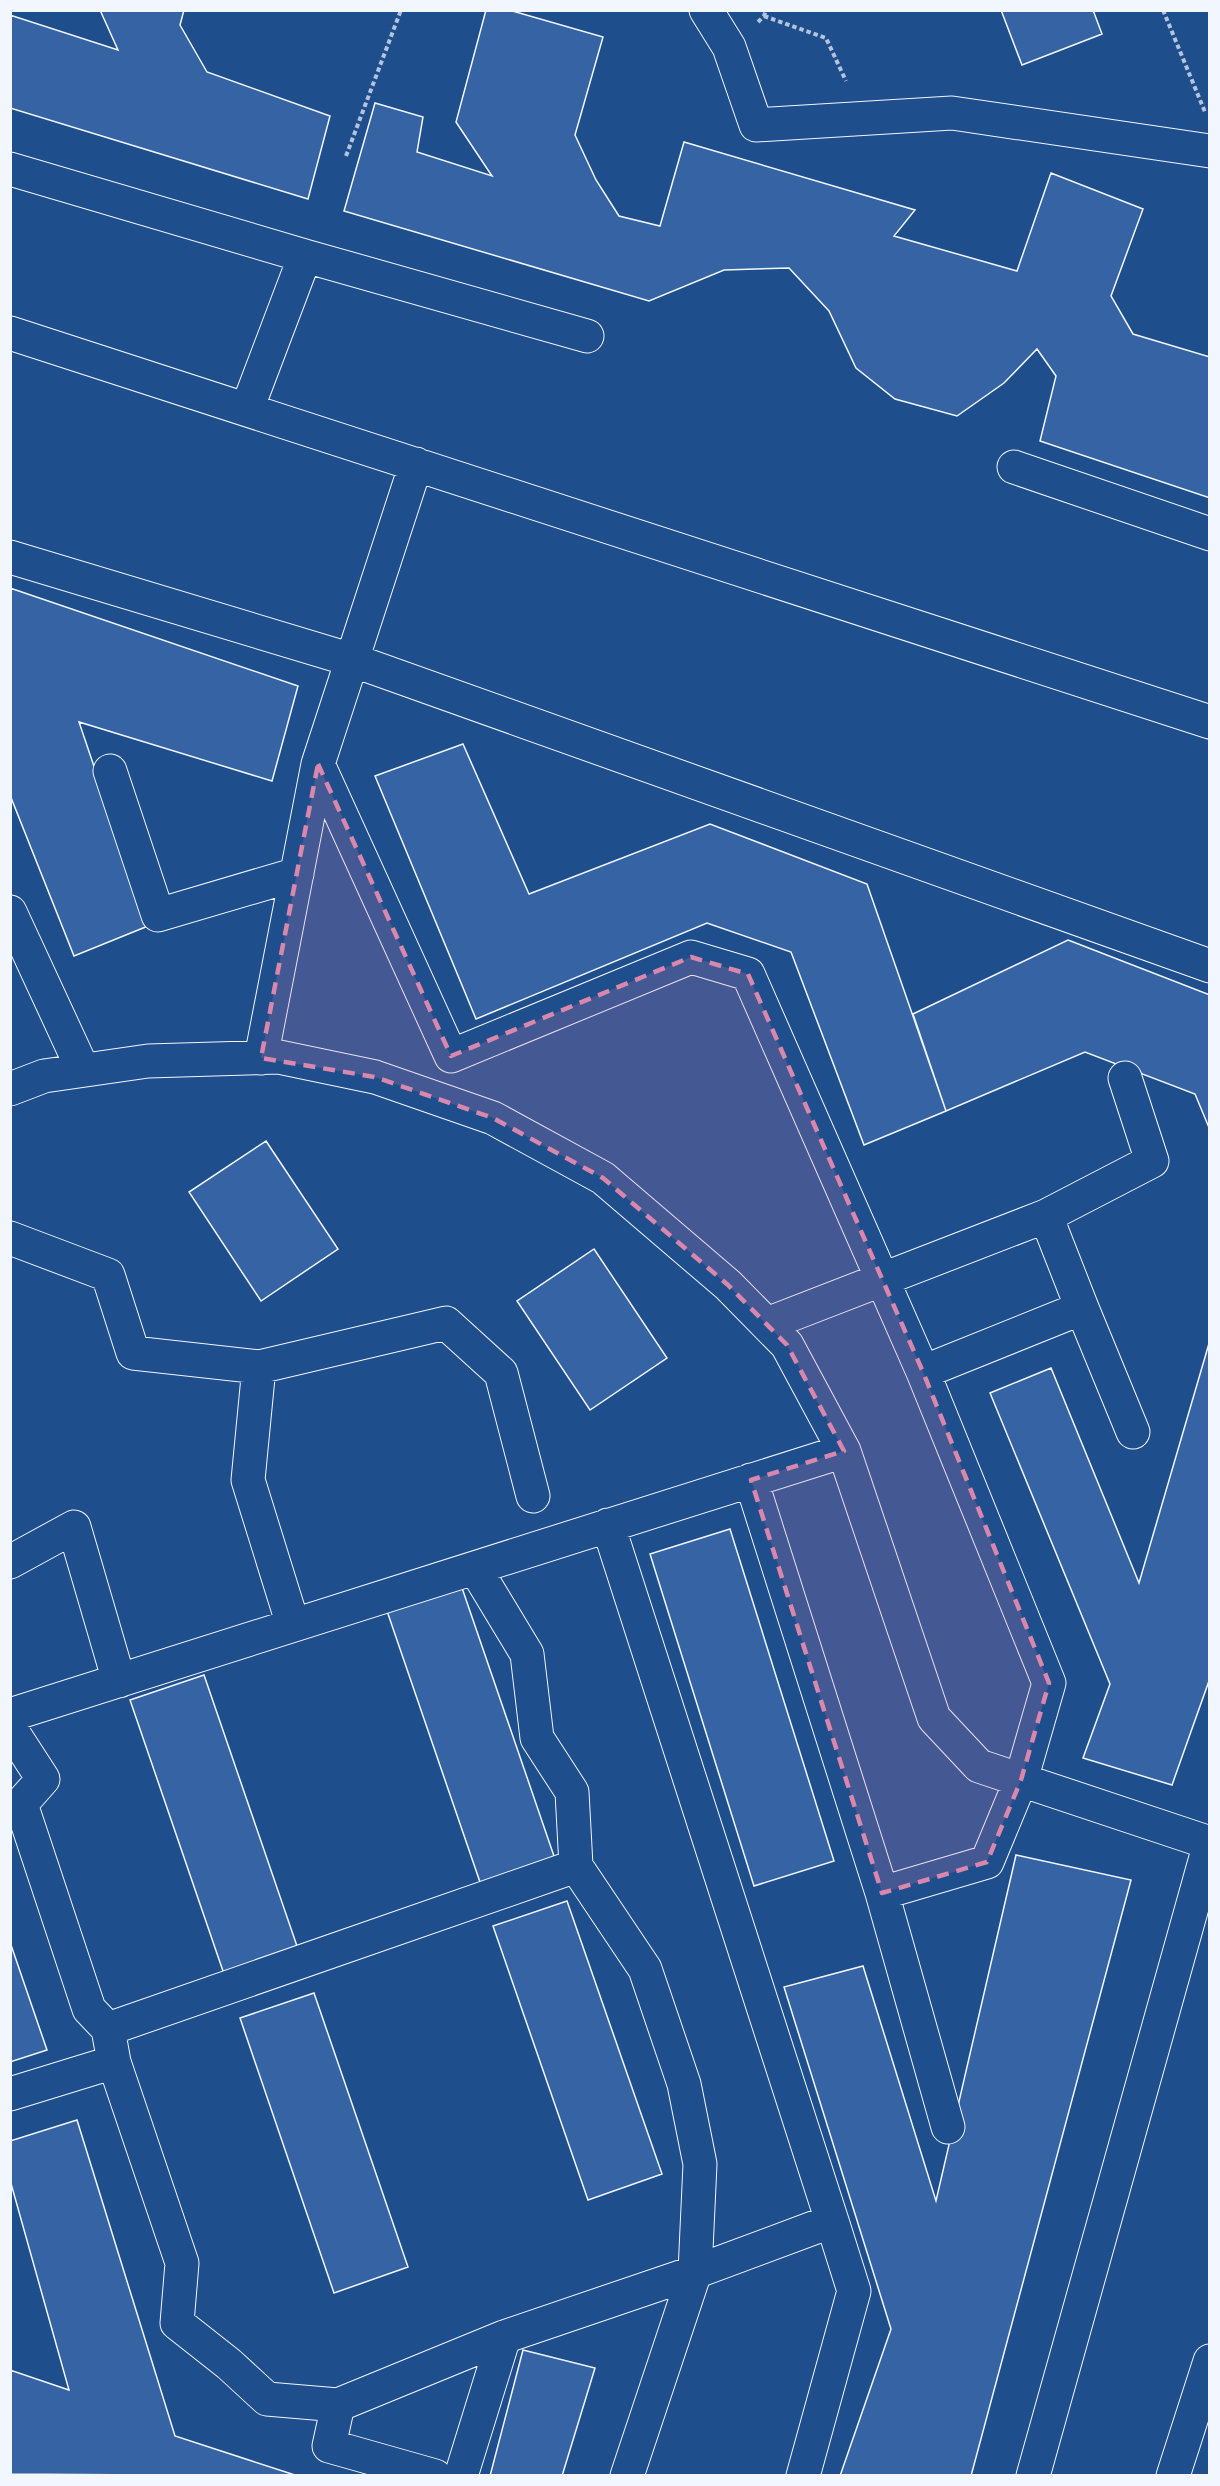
<svg xmlns="http://www.w3.org/2000/svg" width="1220" height="2486" font-family="Ubuntu,sans-serif">
  <style>
    .building { fill: #3563a3; stroke: #f2f6ff; stroke-width: 1.5 }
    .lines { fill: none; stroke-linecap: round; stroke-linejoin: round }
    .minor-casing { stroke: #f2f6ff; stroke-width: 35 }
    .path { stroke: #b3c4dc; stroke-width: 4; stroke-dasharray: 4.5 3; stroke-linecap: butt }
    .minor { stroke: #1f4e8c; stroke-width: 33 }
    .marked { fill: #da87ad; fill-opacity: 0.2; stroke: #da87ad; stroke-width: 4.5; stroke-dasharray: 12 8; stroke-linejoin: round }
  </style>
  <rect width="100%" height="100%" fill="#1f4e8c"/>
  <!-- building -->
  <path class="building" d="M100,10H184L180,25L207,72L330,116L308,199L10,108V15L118,50Z
    M486,10H509L603,37L575,135L596,180L619,216L660,226L684,142L915,210L894,236L1017,271L1051,173L1143,209L1111,296L1133,334L1210,357V498L1040,441L1056,376L1037,349L1004,383L957,416L895,399L856,368L829,311L789,268L724,270L649,301L344,211L375,103L423,117L417,152L492,176L456,122Z
    M1001,10H1093L1102,34L1022,65Z
    M10,588L298,686L272,781L79,722L148,926L74,956L10,795Z
    M463,744L529,894L710,824L867,884L946,1111L864,1145L791,952L707,923L476,1019L375,776Z
    M1068,940L1210,995V1130L1195,1094L1085,1052L946,1111L913,1014Z
    M266,1141L338,1249L261,1301L189,1192Z
    M594,1249L667,1358L590,1410L517,1301Z
    M1210,1340V1678L1172,1785L1083,1758L1110,1684L990,1393L1051,1368L1139,1583Z
    M730,1529L834,1861L754,1886L650,1554Z
    M461,1585L555,1859L481,1885L387,1611Z
    M204,1675L298,1949L224,1974L130,1700Z
    M1016,1855L1131,1880L971,2476H840L891,2329L784,1987L863,1966L936,2201Z
    M567,1901L662,2174L588,2200L493,1926Z
    M10,1942L47,2050L10,2062Z
    M314,1993L408,2267L334,2293L240,2018Z
    M77,2120L175,2436L298,2476L10,2474V2370L69,2390L10,2180V2141Z
    M523,2350L595,2368L562,2476H490Z"/>
  <g class="lines">
    <defs>
      <path id="minor" d="M706,10L729,47L756,125L952,113L1210,151
        M10,169L305,256L247,409
        M305,256L587,336
        M10,333L1210,722
        M416,464L318,764L451,1056L691,957L748,974L923,1372
        M1014,467L1210,534
        M10,557L352,660L1210,966
        M110,771L158,915L297,874
        M10,912L83,1070
        M261,1058L318,764
        M10,1089L44,1076L148,1061L279,1057L375,1077L493,1118L603,1178L728,1285L787,1345L844,1451L934,1718L979,1766L1210,1843
        M10,1238L108,1275L133,1353L259,1367L248,1480L293,1625
        M1082,1308L1046,1216L1152,1161L1125,1078
        M767,1324L1046,1216
        M259,1367L446,1323L501,1373L533,1496
        M751,1480L882,1893
        M10,1562L74,1527L119,1681
        M10,1715L844,1451
        M10,1728L43,1779L21,1804L89,2009L108,2029
        M576,1866L645,1969L684,2084L700,2164L695,2272L832,2221L608,1525
        M114,2062L182,2263L177,2323L229,2364L267,2399L338,2405
        M10,2094L114,2062L108,2029L576,1866L572,1792L537,1738L527,1654L475,1568
        M948,2127L882,1893L987,1862L1021,1780L1049,1683L923,1372L1082,1308L1133,1432
        M435,2476L329,2446L338,2405L504,2337L695,2272
        M461,2476L504,2337
        M627,2476L695,2272
        M803,2476L854,2291L832,2221
        M1033,2476L1210,1843
        M1173,2476L1210,2361"/>
    </defs>
    <!-- minor casing -->
    <use href="#minor" class="minor-casing"/>
    <!-- path -->
    <path class="path" d="M1163,10L1205,112
      M764,16L826,38L846,81
      M758,22L764,16L766,10
      M346,156L401,10"/>
    <!-- minor -->
    <use href="#minor" class="minor"/>
  </g>
  <!-- marked area -->
  <path class="marked" d="M318,764L451,1056L691,957L748,974L923,1372L1049,1683L1021,1780L987,1862L882,1893L751,1480L844,1451L787,1345L728,1285L603,1178L493,1118L375,1077L261,1058Z"/>
  <!-- border -->
  <rect width="1220" height="2486" fill="none" stroke="#f2f6ff" stroke-width="24"/>
</svg>
